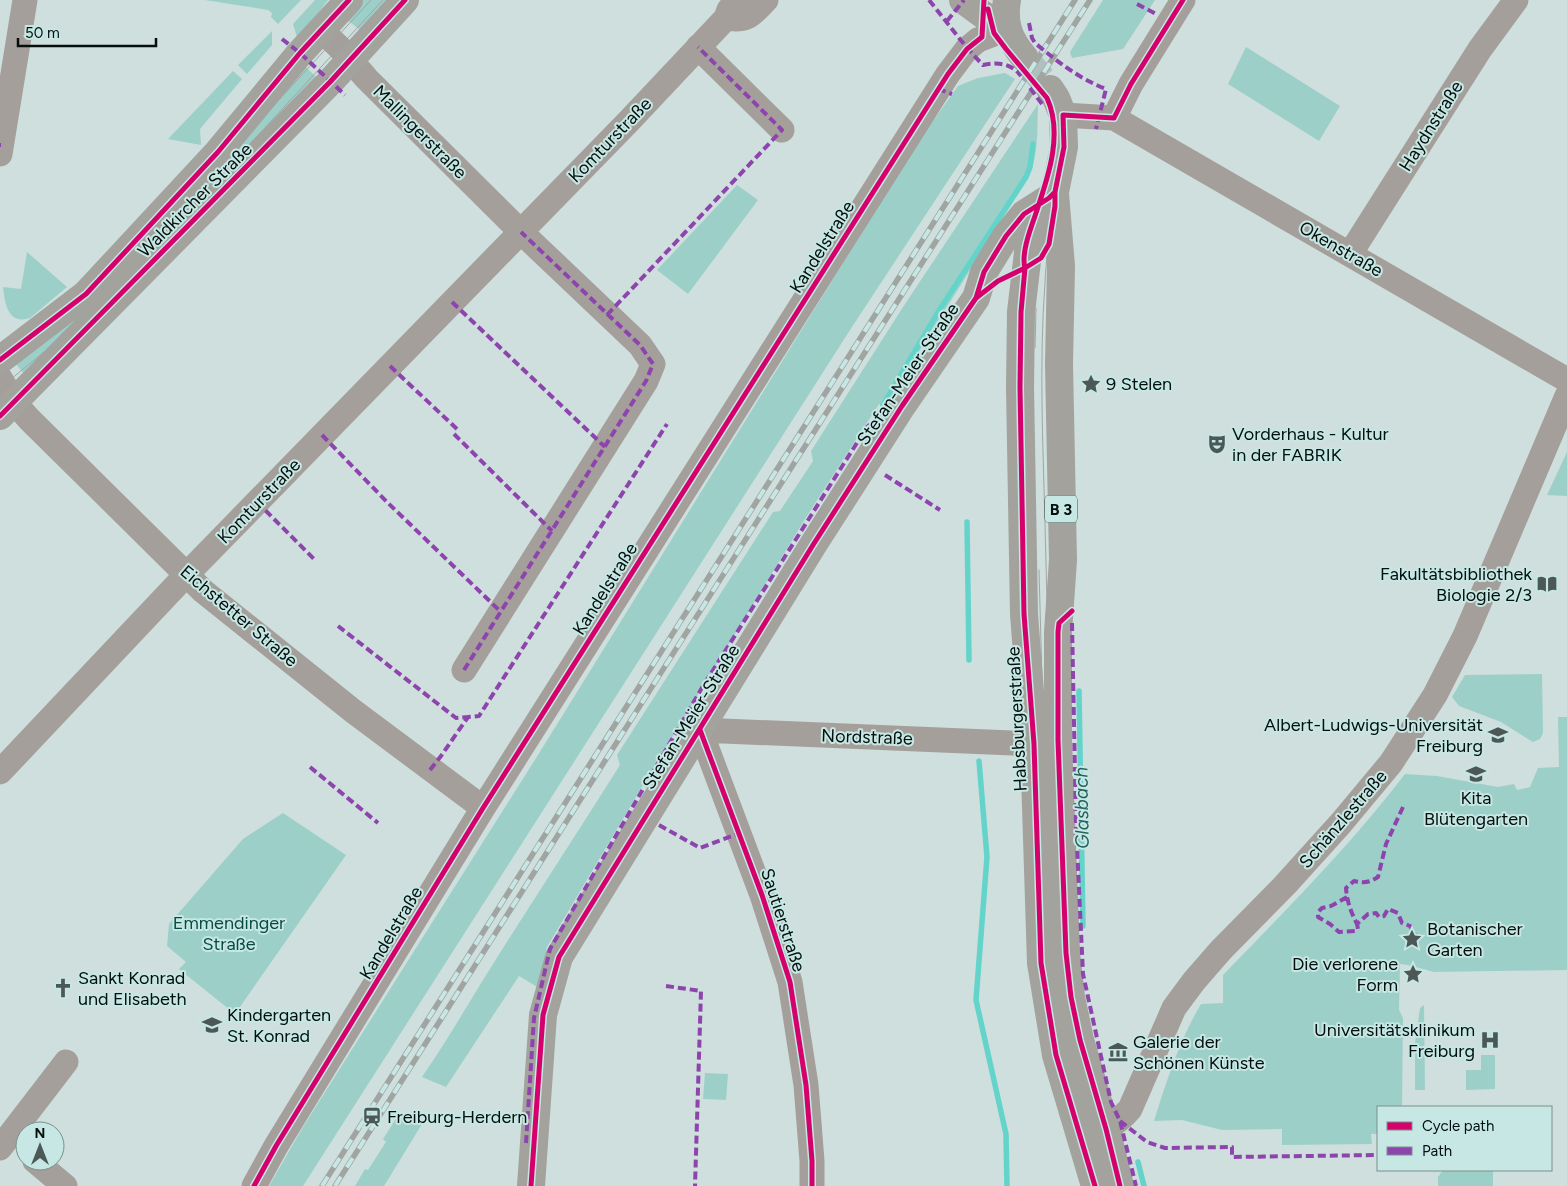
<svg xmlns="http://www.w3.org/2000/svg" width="1567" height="1186" font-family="Figtree,sans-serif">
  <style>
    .green { fill: #9dcfc9 }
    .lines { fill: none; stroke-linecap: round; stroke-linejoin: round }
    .stream { stroke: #64d4cb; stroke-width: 5.5 }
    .major-tunnel { stroke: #b0c0be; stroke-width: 28; stroke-dasharray: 28 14; stroke-linecap: butt }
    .minor { stroke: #a59f9c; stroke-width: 25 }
    .major { stroke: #a3a29d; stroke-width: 28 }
    .tram { stroke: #a0a5a2; stroke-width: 1 }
    .rail-casing { stroke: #a0a5a2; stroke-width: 5.5 }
    .rail { stroke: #c6e7e3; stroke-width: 4; stroke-dasharray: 11; stroke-linecap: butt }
    .quiet { stroke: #8e44ad; stroke-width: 4; stroke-dasharray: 8 4; stroke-linecap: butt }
    .cycleway-casing { stroke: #c6e7e3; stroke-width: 8 }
    .cycleway { stroke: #d6006c; stroke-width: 5 }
    .labels { text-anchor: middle; stroke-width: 4; stroke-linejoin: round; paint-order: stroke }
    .shield { fill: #c6e7e3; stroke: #3e504e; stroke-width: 1 }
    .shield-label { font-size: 16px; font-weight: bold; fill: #040f0e }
    .street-label { font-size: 18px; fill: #040f0e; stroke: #c6e7e3 }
    .poi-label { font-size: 18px; fill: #040f0e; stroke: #c6e7e3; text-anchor: start }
    .park-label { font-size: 18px; fill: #084b45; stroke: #c6e7e3 }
    .water-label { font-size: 19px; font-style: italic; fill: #26615b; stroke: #c6e7e3 }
  </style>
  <rect width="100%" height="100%" fill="#cedfdd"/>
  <!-- green -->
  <path class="green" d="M205,0H301L278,24L271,17L272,13L268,10Z
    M315,0H328L298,40L293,24Z
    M360,0H391L366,35L345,18Z
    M1103,0H1155L1123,49L1072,58L1070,52Z
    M272,31V45L247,74L238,65Z
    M1246,47L1340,106L1319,141L1228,84Z
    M300,62L323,83L24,374L12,359Z
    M233,71L242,79L200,129L201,145L168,139Z
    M1005,73L1015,79L1003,97L850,330L303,1186H269L303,1127L538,755L918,142L958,86L978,78Z
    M1038,104C1037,129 1039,155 1028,178L884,407L879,404L805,519L646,780L547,947L539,988L519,976L446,1087L422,1077C447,1041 469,1002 493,964C535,897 578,832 620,765L617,755L773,512L780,511L813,461L811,451L905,304Z
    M737,185L758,200L688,294L657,270Z
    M27,252L67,287L30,318C8,325 5,304 3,287L21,289Z
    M1567,452V496L1547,495Z
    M1542,674L1543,733L1540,739L1533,742L1501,722L1459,706L1452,697L1465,675Z
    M1558,717H1567V970L1434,972L1408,965L1400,964L1399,1010L1403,1018L1402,1107H1378V1134H1371L1372,1144L1282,1145V1129L1222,1130L1182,1120L1154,1121C1167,1080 1179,1041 1201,1004L1223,1003V975C1286,910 1350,846 1405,774L1437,776L1498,787L1514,784L1517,790L1530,787L1538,768L1559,767Z
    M283,813L346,855L235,1014L179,969L186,962L167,946L169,924L243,839Z
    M1424,1005L1425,1090H1415V1043L1420,1008Z
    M1481,1055H1495V1089L1466,1090V1070H1481Z
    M705,1073L728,1074L726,1100L703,1099Z
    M397,1117L422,1124L384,1186H355L365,1169L368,1170L386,1142L383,1139Z
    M1443,1170H1493V1186H1438V1177Z"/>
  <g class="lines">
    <!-- stream -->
    <path class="stream" d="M883,405L940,309L1026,177L1030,167L1033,144
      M967,522L969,660
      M1079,691L1083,926
      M979,761L987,857L976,1000L1006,1134L1007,1186
      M1138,1162L1144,1186"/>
    <!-- major-tunnel -->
    <path class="major-tunnel" d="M1024,57L1050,89"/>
    <!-- minor -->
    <path class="minor" d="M726,18C748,22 752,14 766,0
      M321,30L340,48L367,79L521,232L640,345L653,364L646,381L464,670
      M698,47L782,130
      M1063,115L1114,118L1567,380
      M1114,118L1131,84L1183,0
      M0,154L25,0
      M1350,254L1480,49L1516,0
      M0,378L14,402L29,419L203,591L353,711L483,808
      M0,772L186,575L628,122L726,18L729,10L736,0
      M1088,1137C1105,1130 1118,1123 1130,1109L1174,1008L1194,981L1221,950L1285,885L1341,823L1391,763L1435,695L1465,636L1567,396
      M0,1148L66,1062
      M35,1161L65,1186
      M254,1186L276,1146L483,808L948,74L967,49L978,40L1004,30
      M812,1186V1161L806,1085L790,982L762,895L700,730L1034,744"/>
    <!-- major -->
    <path class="major" d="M963,0L1004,30H1007
      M1007,0C1003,24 1009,39 1024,57
      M1050,89L1056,98L1063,115L1064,147L1055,192L1029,244L1021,312L1020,387L1024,614L1034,744L1041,963L1056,1055L1095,1186
      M1055,194L1061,266L1059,364L1063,560L1058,632V740L1066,953L1071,997L1080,1040L1106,1129L1120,1186
      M0,360L86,294L113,265L218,152L300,53L349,0
      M0,416L330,82L405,0
      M531,1186L543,1015L559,957L813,545L902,406L976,298L984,272L1006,236L1024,214L1049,198L1055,192"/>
    <!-- tram -->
    <path class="tram" d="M1002,0C1001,27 1006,41 1022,62
      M1012,0C1011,21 1015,37 1028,54
      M1053,86C1080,128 1064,164 1055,208C1050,233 1046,258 1045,283C1039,363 1043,444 1045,524C1048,656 1053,789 1055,921C1056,938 1056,957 1059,974C1069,1047 1095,1116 1118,1186
      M1043,241L1060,134L1056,107L1048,92
      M1035,348L1036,308
      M0,376L59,329L120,272L371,0
      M0,388L66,334L126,278L383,0
      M1039,570L1042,680
      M1047,913L1051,978L1060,1030L1085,1120L1098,1186"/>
    <defs>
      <path id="rail" d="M322,1186L1075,0
        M335,1186L770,501L1090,0"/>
    </defs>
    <!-- rail casing -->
    <use href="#rail" class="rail-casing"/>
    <!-- rail -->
    <use href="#rail" class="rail"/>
    <!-- quiet -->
    <path class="quiet" d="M929,0C947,22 963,45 983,65C998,62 1011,63 1021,76
      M1137,4L1156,14
      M947,21L964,0
      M1029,23L1032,38L1035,43C1058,62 1078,78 1106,89L1096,129
      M282,39L300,53L345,95
      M1030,88L1042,104
      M938,89L952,94
      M0,145H1
      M452,302L605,447
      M607,315L782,130L698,47
      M390,366L458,430
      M454,434L552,531
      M322,435L387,502L501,612
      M885,475L940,510
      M257,502L315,560
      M1072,623L1076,825L1083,974L1111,1102L1120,1121L1136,1186
      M338,626L456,718L468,717
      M464,670L646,381L653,364L640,345L521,232
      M310,767L378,823
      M430,770L441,756L468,717L479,716L667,424
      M1403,807L1386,844L1378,877C1369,883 1364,883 1354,881L1346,888C1347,902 1351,912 1357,924L1368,914L1376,913L1379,917L1384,916L1388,909L1398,913L1402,923L1410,926L1416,937
      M659,825L700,848L740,833
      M1347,897L1331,906L1322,908L1318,912V917L1330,924L1339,932L1355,931L1358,929L1357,924
      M666,986L701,991L695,1186
      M1120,1121L1147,1142L1165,1148L1232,1147V1157L1378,1155
      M526,1143L534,1018L550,949L703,686L867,427L884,412"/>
    <defs>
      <path id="cycleway" d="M988,9L994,33L1006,49L1047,98C1064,135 1047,180 1035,216C1030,230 1021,254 1025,268L1021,312L1020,387L1024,614L1034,744L1041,963L1056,1055L1095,1186
        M1114,118L1131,84L1183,0
        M976,298L998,281L1025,268L1041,258L1049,244L1055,206V192L1064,147L1063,115L1114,118
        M0,360L86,294L113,265L218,152L300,53L349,0
        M0,416L330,82L405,0
        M1072,611L1059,623L1058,632V740L1066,953L1071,997L1080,1040L1106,1129L1120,1186
        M700,730L762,895L790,982L806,1085L812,1161V1186
        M254,1186L276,1146L483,808L948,74L967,49L982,37L984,0
        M531,1186L543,1015L559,957L813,545L902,406L976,298L984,272L1006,236L1024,214L1049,198L1055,192"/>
    </defs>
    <!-- cycleway casing -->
    <use href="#cycleway" class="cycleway-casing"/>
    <!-- cycleway -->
    <use href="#cycleway" class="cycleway"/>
  </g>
  <!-- icons -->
  <defs>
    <symbol id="sight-bare" viewBox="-9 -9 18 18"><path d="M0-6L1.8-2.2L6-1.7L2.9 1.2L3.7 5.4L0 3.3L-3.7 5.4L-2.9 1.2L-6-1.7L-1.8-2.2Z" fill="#4b5856" stroke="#c6e7e3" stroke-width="2.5" paint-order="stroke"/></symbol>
    <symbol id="theatre-bare" viewBox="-9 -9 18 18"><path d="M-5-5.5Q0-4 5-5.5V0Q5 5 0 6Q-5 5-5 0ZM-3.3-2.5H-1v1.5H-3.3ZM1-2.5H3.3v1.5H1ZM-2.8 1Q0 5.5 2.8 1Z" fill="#4b5856" stroke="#c6e7e3" stroke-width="2.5" paint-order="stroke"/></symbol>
    <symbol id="library-bare" viewBox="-9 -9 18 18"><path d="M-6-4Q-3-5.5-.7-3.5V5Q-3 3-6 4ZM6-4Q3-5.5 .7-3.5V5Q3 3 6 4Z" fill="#4b5856" stroke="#c6e7e3" stroke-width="2.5" paint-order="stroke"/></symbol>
    <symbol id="university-bare" viewBox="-9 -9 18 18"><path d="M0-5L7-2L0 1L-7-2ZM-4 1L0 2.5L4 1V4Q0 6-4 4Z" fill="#4b5856" stroke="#c6e7e3" stroke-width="2.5" paint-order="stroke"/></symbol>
    <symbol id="school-bare" viewBox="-9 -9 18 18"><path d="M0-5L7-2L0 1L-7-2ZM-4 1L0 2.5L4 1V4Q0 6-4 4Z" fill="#4b5856" stroke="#c6e7e3" stroke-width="2.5" paint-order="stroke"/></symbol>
    <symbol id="church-bare" viewBox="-9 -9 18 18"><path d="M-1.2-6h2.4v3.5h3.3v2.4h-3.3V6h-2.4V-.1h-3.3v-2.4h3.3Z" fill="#4b5856" stroke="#c6e7e3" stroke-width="2.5" paint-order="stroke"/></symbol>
    <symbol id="hospital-bare" viewBox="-9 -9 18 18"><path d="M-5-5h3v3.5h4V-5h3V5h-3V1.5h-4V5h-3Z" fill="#4b5856" stroke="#c6e7e3" stroke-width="2.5" paint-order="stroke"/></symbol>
    <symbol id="museum-bare" viewBox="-9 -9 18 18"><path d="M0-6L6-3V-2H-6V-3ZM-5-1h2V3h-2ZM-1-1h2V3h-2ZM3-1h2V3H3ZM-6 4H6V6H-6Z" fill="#4b5856" stroke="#c6e7e3" stroke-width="2.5" paint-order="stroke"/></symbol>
    <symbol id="station-bare" viewBox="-9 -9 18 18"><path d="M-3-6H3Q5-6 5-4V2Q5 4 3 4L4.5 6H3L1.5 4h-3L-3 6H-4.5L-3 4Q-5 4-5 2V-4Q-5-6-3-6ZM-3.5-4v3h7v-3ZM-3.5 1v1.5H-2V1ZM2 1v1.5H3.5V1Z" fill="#4b5856" stroke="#c6e7e3" stroke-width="2.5" paint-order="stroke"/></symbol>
  </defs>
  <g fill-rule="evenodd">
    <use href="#sight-bare" x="1077" y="370" width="28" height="28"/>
    <use href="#theatre-bare" x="1203" y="430" width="28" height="28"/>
    <use href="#library-bare" x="1533" y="570" width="28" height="28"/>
    <use href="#university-bare" x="1484" y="721" width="28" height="28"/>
    <use href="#school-bare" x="1462" y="760" width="28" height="28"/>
    <use href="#sight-bare" x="1398" y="925" width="28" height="28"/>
    <use href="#sight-bare" x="1399" y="960" width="28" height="28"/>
    <use href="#church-bare" x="49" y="974" width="28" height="28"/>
    <use href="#school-bare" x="198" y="1011" width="28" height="28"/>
    <use href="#hospital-bare" x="1476" y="1026" width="28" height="28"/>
    <use href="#museum-bare" x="1104" y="1038" width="28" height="28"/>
    <use href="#station-bare" x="358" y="1103" width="28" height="28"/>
  </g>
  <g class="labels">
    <!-- shield labels -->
    <rect class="shield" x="1045" y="495.5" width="32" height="27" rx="4"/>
    <g class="shield-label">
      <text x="1061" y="515">B 3</text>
    </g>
    <!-- street labels -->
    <g class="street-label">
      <text transform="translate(1431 126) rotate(-58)" y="6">Haydnstraße</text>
      <text transform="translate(420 132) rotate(45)" y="6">Mallingerstraße</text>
      <text transform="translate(610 140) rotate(-46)" y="6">Komturstraße</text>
      <text transform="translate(195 200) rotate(-45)" y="6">Waldkircher Straße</text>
      <text transform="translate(822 247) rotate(-58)" y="6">Kandelstraße</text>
      <text transform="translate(1341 249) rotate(30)" y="6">Okenstraße</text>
      <text transform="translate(908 374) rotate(-56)" y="6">Stefan-Meier-Straße</text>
      <text transform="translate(259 501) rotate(-46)" y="6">Komturstraße</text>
      <text transform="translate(605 589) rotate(-58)" y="6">Kandelstraße</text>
      <text transform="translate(239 616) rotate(40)" y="6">Eichstetter Straße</text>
      <text transform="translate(691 717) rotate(-58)" y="6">Stefan-Meier-Straße</text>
      <text transform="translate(1017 719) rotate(-93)" y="6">Habsburgerstraße</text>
      <text transform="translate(867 737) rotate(2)" y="6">Nordstraße</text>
      <text transform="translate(1343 819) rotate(-49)" y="6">Schänzlestraße</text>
      <text transform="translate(783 920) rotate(72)" y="6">Sautierstraße</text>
      <text transform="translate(391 933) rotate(-59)" y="6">Kandelstraße</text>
    </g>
    <!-- poi labels -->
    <g class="poi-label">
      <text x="1106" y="390">9 Stelen</text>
      <text x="1232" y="440">Vorderhaus - Kultur<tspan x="1232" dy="21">in der FABRIK</tspan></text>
      <text x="1532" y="580" text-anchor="end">Fakultätsbibliothek<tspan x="1532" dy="21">Biologie 2/3</tspan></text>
      <text x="1483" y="731" text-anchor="end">Albert-Ludwigs-Universität<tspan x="1483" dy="21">Freiburg</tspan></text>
      <text x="1476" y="804" text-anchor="middle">Kita<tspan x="1476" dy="21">Blütengarten</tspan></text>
      <text x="1427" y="935">Botanischer<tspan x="1427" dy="21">Garten</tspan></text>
      <text x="1398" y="970" text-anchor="end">Die verlorene<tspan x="1398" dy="21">Form</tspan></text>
      <text x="78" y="984">Sankt Konrad<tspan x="78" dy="21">und Elisabeth</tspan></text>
      <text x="227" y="1021">Kindergarten<tspan x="227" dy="21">St. Konrad</tspan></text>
      <text x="1475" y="1036" text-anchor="end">Universitätsklinikum<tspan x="1475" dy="21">Freiburg</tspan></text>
      <text x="1133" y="1048">Galerie der<tspan x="1133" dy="21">Schönen Künste</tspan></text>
      <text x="387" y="1123">Freiburg-Herdern</text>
    </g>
    <!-- park labels -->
    <g class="park-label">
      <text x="229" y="929">Emmendinger<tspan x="229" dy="21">Straße</tspan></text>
    </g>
    <!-- water labels -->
    <g class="water-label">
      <text transform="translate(1081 808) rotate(-91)" y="7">Glasbach</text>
    </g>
  </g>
  <!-- legend -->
  <rect x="1377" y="1106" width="175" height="65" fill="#c6e7e3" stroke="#78918e"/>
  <rect x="1387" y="1122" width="25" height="8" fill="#d6006c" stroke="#78918e"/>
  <text x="1422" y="1131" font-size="15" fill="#040f0e">Cycle path</text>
  <rect x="1387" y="1147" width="25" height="8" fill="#8e44ad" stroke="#78918e"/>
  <text x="1422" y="1156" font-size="15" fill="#040f0e">Path</text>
  <!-- north arrow -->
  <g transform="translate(40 1146)"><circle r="24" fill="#c6e7e3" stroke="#78918e"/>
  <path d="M0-4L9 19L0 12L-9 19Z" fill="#4b5856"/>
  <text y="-8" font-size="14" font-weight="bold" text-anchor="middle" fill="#040f0e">N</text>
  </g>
  <!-- scale -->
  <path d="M18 38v8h138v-8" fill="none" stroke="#040f0e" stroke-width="2.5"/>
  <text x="25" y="38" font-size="15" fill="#040f0e" stroke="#c6e7e3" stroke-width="4" paint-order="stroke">50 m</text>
</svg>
